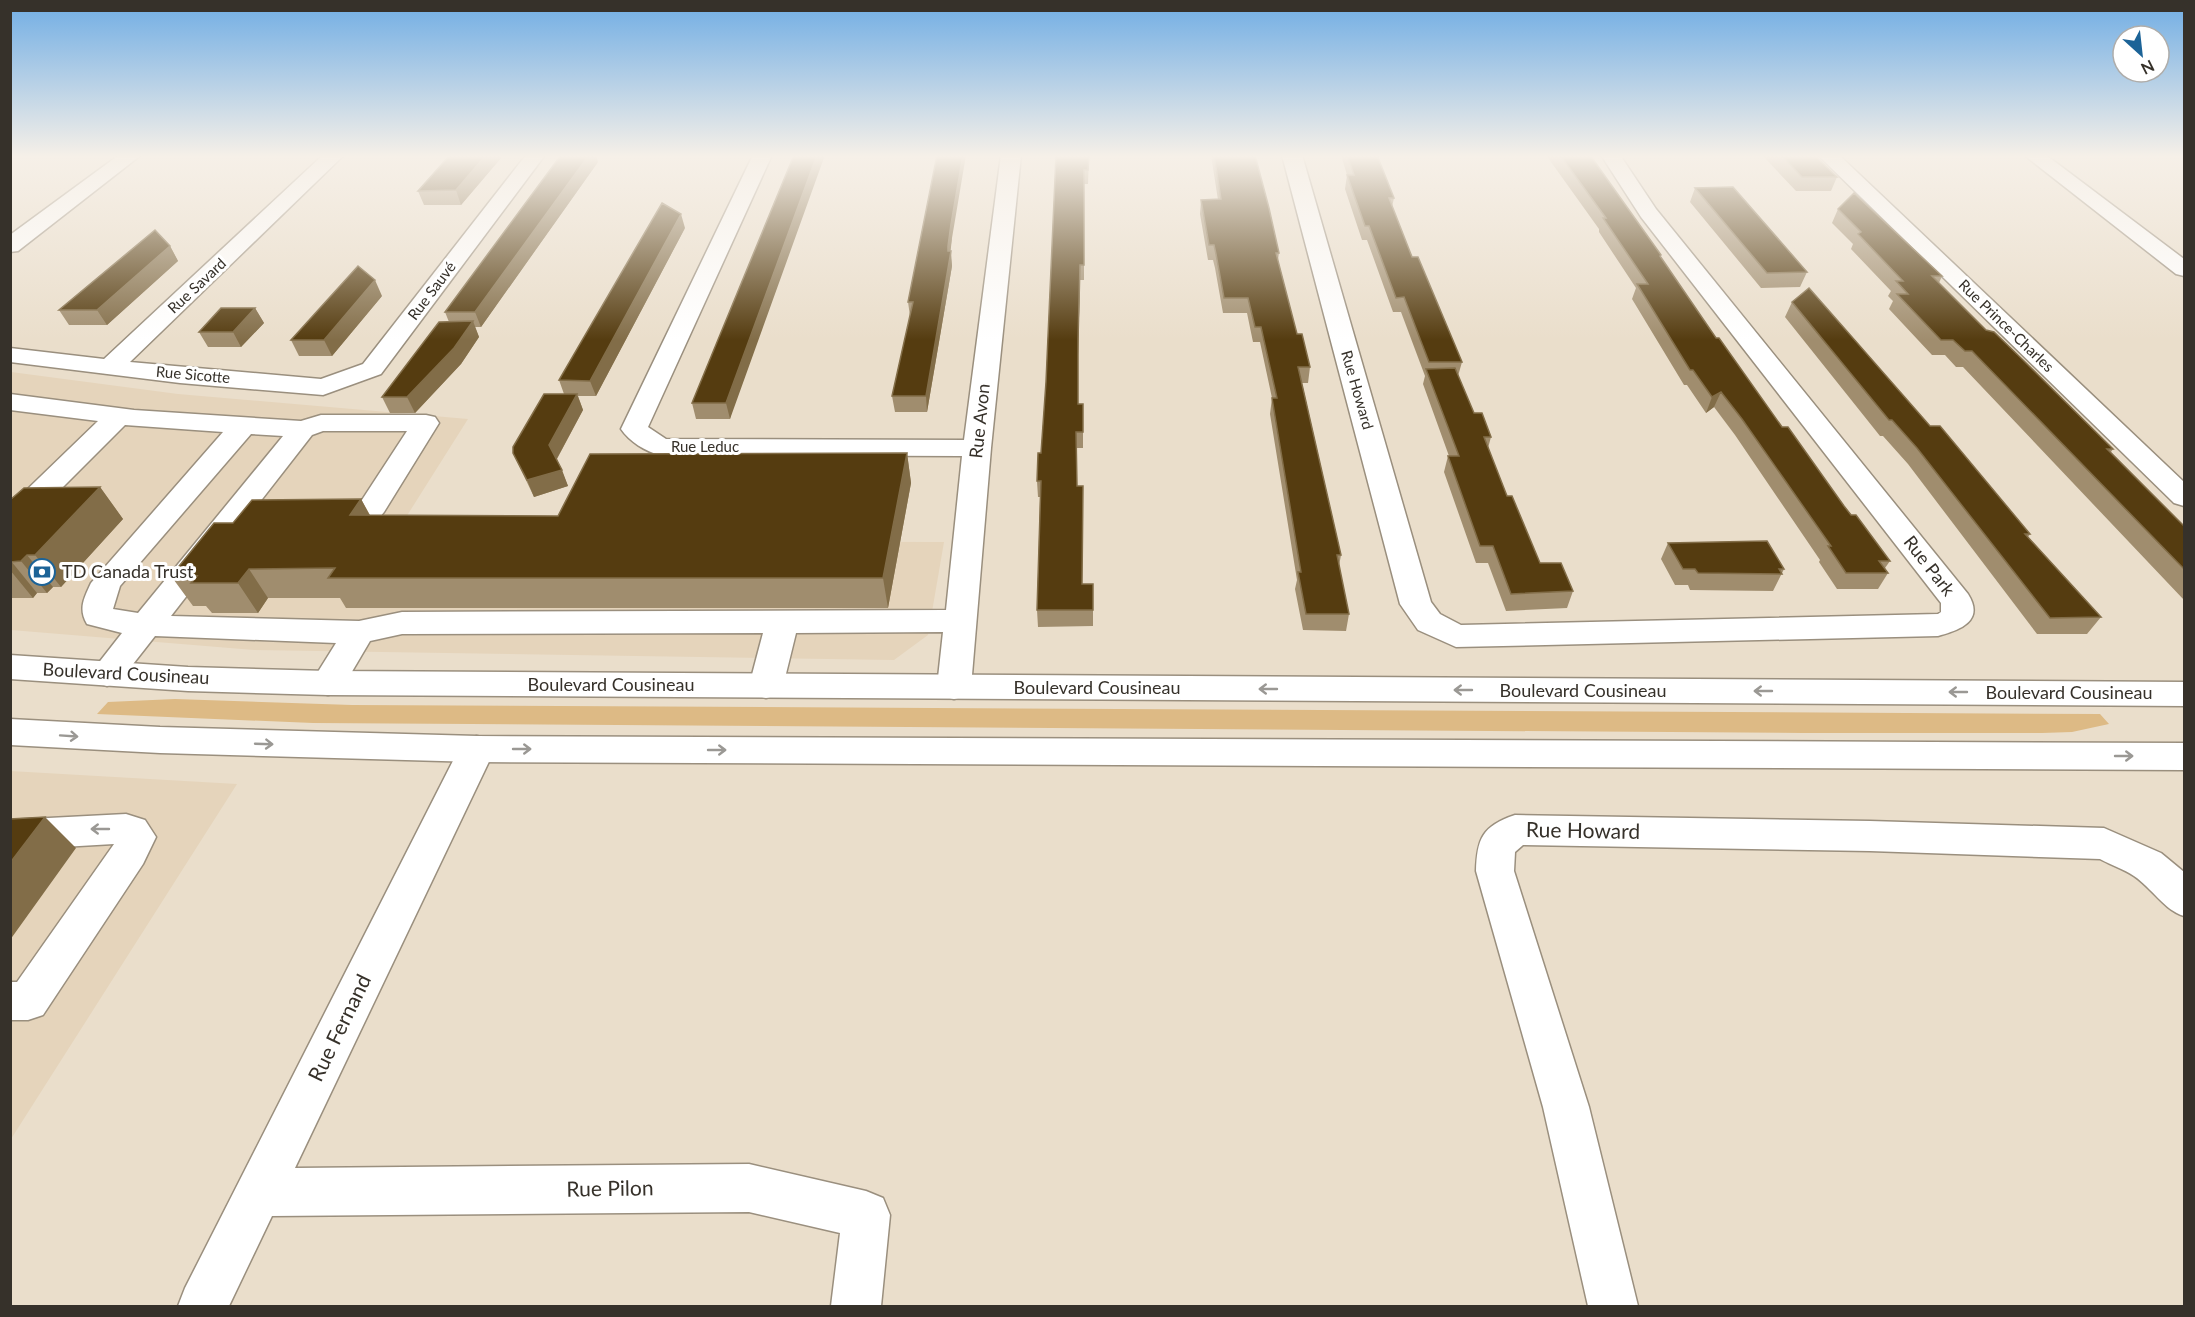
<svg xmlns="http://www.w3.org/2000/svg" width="2195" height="1317" font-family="Lato,sans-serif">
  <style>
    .built { fill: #e5d4bb }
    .green { fill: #ddba85 }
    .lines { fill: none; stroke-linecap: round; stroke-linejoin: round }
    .minor-casing { stroke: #9a8f7e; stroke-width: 3 }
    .major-casing { stroke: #9a8f7e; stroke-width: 3 }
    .minor { fill: #fff; fill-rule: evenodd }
    .major { fill: #fff; fill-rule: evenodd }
    .wall { fill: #a08d6e }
    .shaded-wall { fill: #826d48 }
    .building { fill: #553c10; stroke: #826d48; stroke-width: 1.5 }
    .oneway { stroke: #9a9894 }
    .labels { text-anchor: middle; stroke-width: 6; stroke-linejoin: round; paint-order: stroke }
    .far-street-label { font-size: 15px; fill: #36312a; stroke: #fff }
    .street-label { font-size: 18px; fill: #36312a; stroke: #fff }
    .poi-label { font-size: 18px; fill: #36312a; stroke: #fff; text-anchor: start }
    .near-street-label { font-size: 21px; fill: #36312a; stroke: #fff }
  </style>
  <rect width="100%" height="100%" fill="#eadecb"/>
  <!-- built -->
  <path class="built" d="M11,372L178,394L468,419L391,541L944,542L928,635L894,660L254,650L11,630Z
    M10,771L237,784L11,1139H10Z"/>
  <!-- green -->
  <path class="green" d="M175,699L352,705L2100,714L2109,724L2072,732L2042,733H1804L313,723L97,714L108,702Z"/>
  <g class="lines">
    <defs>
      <path id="minor" d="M119,155H141L18,251L10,252V235Z
        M323,155H344L130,362L321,379L363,364L526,155H545L381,374L323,395L180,383L10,362V348L104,359Z
        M753,155H772L648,427L666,439L964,440L1001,155H1021L991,448L971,687L966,696L954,699L942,696L937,687L943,632L796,633L783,686L778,695L766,698L754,695L749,686L763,633L402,634L370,641L340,692L328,695L316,692L311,683L336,643L155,636L119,682L107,686L95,682L90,674L122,633L87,624C78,609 84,598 91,583L223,432L125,425L20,530L10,532V506L98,421L10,410V394L134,410L301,421L321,415H426L435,417L439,423L384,512L379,518C359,523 333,525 313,519L308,513L313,507L323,504L360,503L407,431H323L312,435L171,616L359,621L402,612L946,610L962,456L660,455C646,452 629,441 621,429ZM251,434L283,436L138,613L113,609L120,586Z
        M1282,155H1302L1431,602L1440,614L1461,625L1938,614L1941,612V603L1641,217L1601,155H1620L1656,209L1968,594C1985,621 1960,630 1938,636L1456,647L1418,630L1400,604Z
        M1818,155H1839L2184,482V506L2174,503Z
        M2024,155H2046L2184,259V276L2176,274Z
        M477,736L490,739L495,749L295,1168L749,1164L866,1191L883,1198L890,1215L881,1306H831L840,1233L749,1212L272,1216L229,1306H178L185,1288L459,749L464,739Z
        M126,814L145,820L156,837L143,864L43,1015L28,1020H10V982H17L114,844L10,850V820Z
        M1515,815L1870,821L2104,828L2161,853L2184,872V916C2164,910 2152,888 2134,876C2124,869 2111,865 2100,859L1870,851L1523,845L1515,852L1514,871L1589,1107L1638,1306H1588L1543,1107L1476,871C1477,839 1482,826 1515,815Z"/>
      <path id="major" d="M10,655L188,667L328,671L2184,682V706L328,695L188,691L10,679Z
        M10,719L160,727L477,736L2184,743V770L477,762L160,753L10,745Z"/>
    </defs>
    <!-- minor casing -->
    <use href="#minor" class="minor-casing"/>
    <!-- major casing -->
    <use href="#major" class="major-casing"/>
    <!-- minor -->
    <use href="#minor" class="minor"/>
    <!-- major -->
    <use href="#major" class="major"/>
  </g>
  <!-- wall -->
  <path class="wall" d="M450,155H500L501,158L461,205H424L418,191Z
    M794,155L730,419H696L692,403Z
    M1056,155H1089L1088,184H1084V280H1080L1078,355V404L1083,420V448H1077V486L1082,584H1093V626L1038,627L1037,610L1040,497H1038L1037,481L1041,453L1046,382Z
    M1211,155H1255L1279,253L1278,260L1297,334L1310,367L1308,383H1302L1341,555L1339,566L1349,614L1346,631L1303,630L1295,589L1297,580L1270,414L1272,398L1260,342H1253L1247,313H1223L1215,268L1213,260H1208L1200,214L1201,200H1218Z
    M1341,155H1377L1394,198L1392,207L1412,257L1462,362L1458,376L1474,413L1491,437L1488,448L1507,496L1540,563L1573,591L1567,608L1506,611L1488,563H1476L1444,472L1448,456H1449L1423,384L1425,376L1401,312H1393L1367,240H1362L1345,189L1347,175Z
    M1546,155H1590L1661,255L1660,257L1716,338L1782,427L1844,506L1890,561L1885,568L1888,573L1878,589H1837L1819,562L1820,560L1735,435L1714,407L1706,413L1687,385H1684L1632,299L1636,288L1599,232V229Z
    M1762,155H1814L1837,177L1831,191H1796Z
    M598,162L481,327H475L479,337L461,364L415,413H390L382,397L449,322L445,312Z
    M1695,188L1807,272L1800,287L1761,288L1690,202Z
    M1838,209L1942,276L1939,283L1986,330L2113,449L2111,452L2184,526V600L1963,367H1956L1945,355H1932L1889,309L1893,301L1888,296L1891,291L1851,249L1853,244L1832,223Z
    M685,228L596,396H578L583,410L557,459L568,486L534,497L513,453L564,394L559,380Z
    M952,238L950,251L952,266L927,412H895L892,396L910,316L908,302Z
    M170,246L178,261L107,325H69L59,310Z
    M382,296L332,356H299L291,340Z
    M1792,302L1930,426L2030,534L2028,537L2101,617L2087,634H2037L1908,464L1883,436H1880L1785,317Z
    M255,308L264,323L241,347H208L199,332Z
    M907,453L911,483L888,608H346L340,598H268L258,613H212L206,606H193L171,576L233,523L361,499L370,515L558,516Z
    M100,487L123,519L61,587H53L47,593H37L33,598H10V500Z
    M1668,543L1784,569L1773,591L1690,590L1688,585H1675L1661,559Z"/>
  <!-- shaded-wall -->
  <path class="shaded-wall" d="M486,155H500L501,158L461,205L456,190Z
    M589,155H596L598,162L481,327L475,312Z
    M817,155H825L730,419L726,403Z
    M963,155H966L952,238L950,256L951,251L952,266L927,412L926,396L951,224Z
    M681,214L685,228L596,396L590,381Z
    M170,246L178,261L107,325L97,310Z
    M1080,265V280L1078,355V339Z
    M375,280L382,296L332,356L324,340Z
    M255,308L264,323L241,347L233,332Z
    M473,321L479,337L461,364L415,413L407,397Z
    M1721,392L1714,407L1706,413L1712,397Z
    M577,394L583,410L555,462L549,445Z
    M907,453L911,483L888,608L883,578Z
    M562,470L568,486L534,497L527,480Z
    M100,487L123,519L61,587L35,555Z
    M361,499L377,529L350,515Z
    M27,555L53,587L47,593L21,561Z
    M11,561L37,593L33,598L10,570Z
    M249,569L268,598L258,613L238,583Z
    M45,817L76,848L10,940V863Z"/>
  <!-- building -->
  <path class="building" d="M450,155H486L456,190L418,191Z
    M561,155H589L475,312H445Z
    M794,155H817L726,403H692Z
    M937,155H963L951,224L948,246V251H951L926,396H892L913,302H908Z
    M1056,155H1089L1088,170H1084V265H1080L1078,339V404H1083V432H1076L1077,486H1083L1082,584H1093V610H1037L1041,481H1037L1038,453H1041L1046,382Z
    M1214,155H1255L1269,208L1279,253H1276L1297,334H1302L1310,367H1298L1341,555H1337L1349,614H1306L1298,572H1301L1272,398H1277L1261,327H1255L1248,298H1224L1216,254L1214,245H1209L1201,200L1221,199Z
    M1347,155H1377L1394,198H1389L1412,257H1418L1462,362H1429L1404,297L1396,298L1369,226H1365L1347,175H1354Z
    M1560,155H1590L1661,255L1660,256L1716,338H1719L1782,427H1788L1844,506L1851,515H1856L1890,561H1879L1888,573H1846L1828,546H1831L1742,419L1721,392L1712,397L1693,370H1690L1637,284H1648L1603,218H1606Z
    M1781,155H1814L1837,177H1802Z
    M1733,187L1807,272L1767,273L1695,188Z
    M1854,193L1942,276H1932L1986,330L1994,332L2023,360L2113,449H2107L2184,526V569L1972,351H1965L1953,340H1941L1897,294H1908L1896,281H1903L1858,234L1861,232L1838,209Z
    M662,203L681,214L590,381L559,380Z
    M155,230L170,246L97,310H59Z
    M358,266L375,280L324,340H291Z
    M1809,288L1930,426H1940L2030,534H2025L2101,617L2050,618L1917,448L1892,420H1889L1792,302Z
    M221,308H255L233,332H199Z
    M473,321L454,348L407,397H382L439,322Z
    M1455,368L1474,413H1482L1491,437H1484L1507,496H1512L1540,563H1561L1573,591L1511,594L1493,546H1480L1448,456H1459L1426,369Z
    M544,394H577L549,445L562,470L527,480L513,453V447Z
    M907,453L883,578H328L335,568L249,569L238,583H191L197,576H171L214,523H233L252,500L361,499L350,515L558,516L590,454Z
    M100,487L35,555H27L21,561L10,562V500L24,488Z
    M1767,541L1784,569H1779L1782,574L1698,573L1695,569H1683L1668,543Z
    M45,817L10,863V819Z"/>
  <!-- one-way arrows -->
  <defs><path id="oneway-shaft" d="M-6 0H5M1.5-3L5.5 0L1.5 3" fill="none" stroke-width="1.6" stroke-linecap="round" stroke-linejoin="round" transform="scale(1.5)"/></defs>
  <g class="oneway">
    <use href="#oneway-shaft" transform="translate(1268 689) rotate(-180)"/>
    <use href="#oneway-shaft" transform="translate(1463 690) rotate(-180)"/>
    <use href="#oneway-shaft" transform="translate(1763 691) rotate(-180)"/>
    <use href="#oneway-shaft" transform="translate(1958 692) rotate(-180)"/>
    <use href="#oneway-shaft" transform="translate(69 736) rotate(4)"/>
    <use href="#oneway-shaft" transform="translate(264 744) rotate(2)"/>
    <use href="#oneway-shaft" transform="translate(522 749)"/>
    <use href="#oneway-shaft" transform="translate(717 750)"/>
    <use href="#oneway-shaft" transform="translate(2124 756)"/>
    <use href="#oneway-shaft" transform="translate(100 829) rotate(180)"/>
  </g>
  <!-- sky -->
  <linearGradient id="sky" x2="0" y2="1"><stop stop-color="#70ade4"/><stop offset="0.46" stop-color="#f6f0e8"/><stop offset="1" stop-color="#f6f0e8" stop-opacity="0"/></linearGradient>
  <rect width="2195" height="340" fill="url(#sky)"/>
  <!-- icons -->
  <defs>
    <symbol id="bank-ring" viewBox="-11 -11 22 22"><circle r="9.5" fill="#fff" stroke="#1c6397" stroke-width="1.5"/><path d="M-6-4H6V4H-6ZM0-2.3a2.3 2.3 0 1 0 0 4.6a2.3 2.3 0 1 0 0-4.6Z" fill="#1c6397"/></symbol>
  </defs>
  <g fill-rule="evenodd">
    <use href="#bank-ring" x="27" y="557" width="30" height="30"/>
  </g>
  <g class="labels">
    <!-- far-street labels -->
    <g class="far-street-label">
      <text transform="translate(197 286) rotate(-43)" y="5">Rue Savard</text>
      <text transform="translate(432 291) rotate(-53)" y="5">Rue Sauvé</text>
      <text transform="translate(2006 326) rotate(44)" y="5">Rue Prince-Charles</text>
      <text transform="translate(193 375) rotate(5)" y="5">Rue Sicotte</text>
      <text transform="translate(1357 390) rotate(74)" y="5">Rue Howard</text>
      <text x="705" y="452">Rue Leduc</text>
    </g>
    <!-- street labels -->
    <g class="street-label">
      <text transform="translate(980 421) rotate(-84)" y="6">Rue Avon</text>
      <text transform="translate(1929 566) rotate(52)" y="6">Rue Park</text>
      <text transform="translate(126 674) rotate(3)" y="6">Boulevard Cousineau</text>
      <text x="611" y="691">Boulevard Cousineau</text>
      <text x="1097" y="694">Boulevard Cousineau</text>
      <text x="1583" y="697">Boulevard Cousineau</text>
      <text x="2069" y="699">Boulevard Cousineau</text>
    </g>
    <!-- poi labels -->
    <g class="poi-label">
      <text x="62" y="578">TD Canada Trust</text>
    </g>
    <!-- near-street labels -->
    <g class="near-street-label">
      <text transform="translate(1583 831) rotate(1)" y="7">Rue Howard</text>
      <text transform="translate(340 1028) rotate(-64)" y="7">Rue Fernand</text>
      <text transform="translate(610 1189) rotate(-1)" y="7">Rue Pilon</text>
    </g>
  </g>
  <!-- border -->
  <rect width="2195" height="1317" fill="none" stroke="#36312a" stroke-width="24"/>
  <!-- north arrow -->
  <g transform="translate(2141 54) rotate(153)"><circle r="28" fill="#ffffff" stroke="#afadaa" stroke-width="1.5"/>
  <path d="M0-4.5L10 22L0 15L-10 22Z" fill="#1c6397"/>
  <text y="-9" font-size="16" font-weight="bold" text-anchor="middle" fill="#36312a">N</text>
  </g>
</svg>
